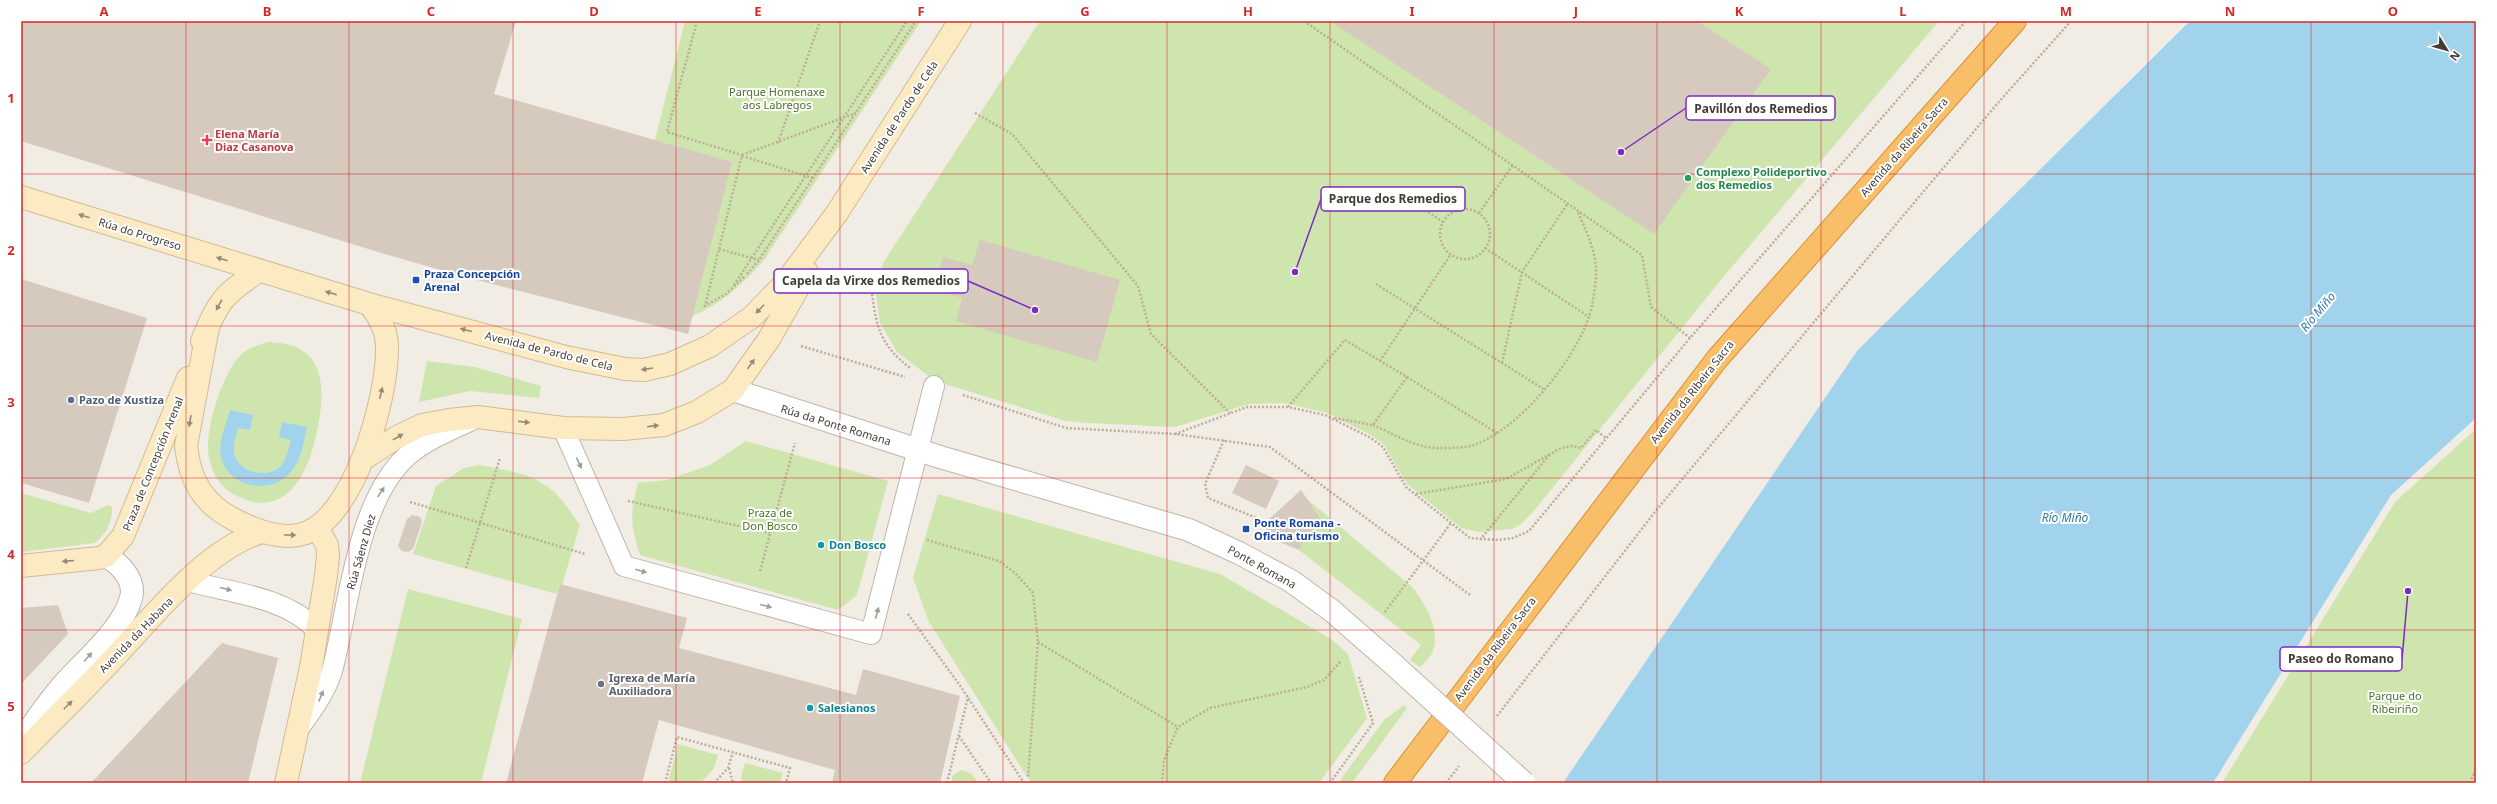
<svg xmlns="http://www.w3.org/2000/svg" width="2497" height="804" font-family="'Noto Sans',sans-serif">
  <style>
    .green { fill: #cfe5ae }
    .water { fill: #a1d3ed }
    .building { fill: #d5cabd }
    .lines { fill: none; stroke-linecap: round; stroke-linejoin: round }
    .lane-casing { stroke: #bfb6aa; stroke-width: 22 }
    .street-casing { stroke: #bfb6aa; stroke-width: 24 }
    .secondary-casing { stroke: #d0bc95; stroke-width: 24 }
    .highway-casing { stroke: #d79238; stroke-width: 24 }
    .path { stroke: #bdae99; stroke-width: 2.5; stroke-dasharray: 2 2; stroke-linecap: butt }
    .lane { stroke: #fff; stroke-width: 20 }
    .street { stroke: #fff; stroke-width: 22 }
    .secondary { stroke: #fceac3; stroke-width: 22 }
    .highway { stroke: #f8be68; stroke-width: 22 }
    .street-bridge-casing { stroke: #bfb6aa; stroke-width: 24; stroke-linecap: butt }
    .street-bridge { stroke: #fff; stroke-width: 22 }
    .oneway { fill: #968a74 }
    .oneway2 { fill: #a19e9a }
    .grid { fill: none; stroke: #d62828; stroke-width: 1; stroke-opacity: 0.55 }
    .health-dot { fill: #e0444e; stroke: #fff; stroke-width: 1.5 }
    .leisure-dot { fill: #2e9e5b; stroke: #fff; stroke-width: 1.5 }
    .transit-dot { fill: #1a4fb4; stroke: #fff; stroke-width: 1.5 }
    .service-dot { fill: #5c6f8a; stroke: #fff; stroke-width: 1.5 }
    .culture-dot { fill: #0f9aa8; stroke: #fff; stroke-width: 1.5 }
    .worship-dot { fill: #6b7280; stroke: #fff; stroke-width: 1.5 }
    .labels { text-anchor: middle; stroke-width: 4; stroke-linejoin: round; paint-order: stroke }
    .park-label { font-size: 11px; fill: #4a722a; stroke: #fff }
    .street-label { font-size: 11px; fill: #433c34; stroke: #fff }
    .health-label { font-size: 11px; font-weight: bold; fill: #be3a42; stroke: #fff; text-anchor: start }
    .leisure-label { font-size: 11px; font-weight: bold; fill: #27864d; stroke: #fff; text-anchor: start }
    .transit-label { font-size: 11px; font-weight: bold; fill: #164399; stroke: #fff; text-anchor: start }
    .service-label { font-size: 11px; font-weight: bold; fill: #4e5e75; stroke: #fff; text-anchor: start }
    .culture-label { font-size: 11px; font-weight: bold; fill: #0d838f; stroke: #fff; text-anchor: start }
    .worship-label { font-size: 11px; font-weight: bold; fill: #5b616d; stroke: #fff; text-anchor: start }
    .water-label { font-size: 12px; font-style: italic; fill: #307aa2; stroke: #fff }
    .leader { fill: none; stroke: #7b2cbf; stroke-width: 1.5 }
    .callout-dot { fill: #7b2cbf; stroke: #fff; stroke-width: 1.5 }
    .callout { fill: #fff; stroke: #7b2cbf; stroke-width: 1.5 }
    .callout-label { font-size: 12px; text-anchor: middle; font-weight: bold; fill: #433c34 }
    .neatline { fill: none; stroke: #d62828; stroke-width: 1.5 }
    .grid-label { font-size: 13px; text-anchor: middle; font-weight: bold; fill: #d62828 }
  </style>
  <rect width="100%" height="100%" fill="#f1ece4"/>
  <!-- green -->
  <path class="green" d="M685,21H921L764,260C743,284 722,304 692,316L731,162L655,140Z
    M1040,21H1939L1720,281L1533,512L1521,524L1512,529L1479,532L1461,528L1407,484L1384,445L1373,436L1327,413L1284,403L1249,404L1175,427L1089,423L1066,421L935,381L897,352L880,323L876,294L883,263Z
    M268,342C324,343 326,383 318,426C310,470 288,524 233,494C218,486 208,465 208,448C207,424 224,368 243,353C250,347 259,345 268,342Z
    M427,361L475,367L541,386L539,398L470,391L419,402Z
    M2476,429V783H2222L2395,502Z
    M746,441L888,481L857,595L838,610L640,555C630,524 630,513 638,483L667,480L710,465Z
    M479,465C505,470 533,473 553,491C564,501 572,514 580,525L562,585L560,584L557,594L413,554L436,486L464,468Z
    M21,493L91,513L107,505L112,507C113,522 106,535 94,543L21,552Z
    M938,494L1220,574L1331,639L1348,654L1367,718L1319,783H1031L929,622L913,578Z
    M1307,499L1412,587C1425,603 1442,631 1432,653C1430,658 1424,663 1420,667L1410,660L1421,645L1299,550L1307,534L1323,522Z
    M408,589L522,619L481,783H360Z
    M1404,705L1407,708L1352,783H1338L1384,720Z
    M678,744L718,755L714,768L701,783H668Z
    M745,763L783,773L780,783H742L741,778Z
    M962,770L972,774L978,783H951L953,775Z"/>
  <!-- water -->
  <path class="water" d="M2190,21H2476V418L2391,495L2213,783H1563L1857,351Z
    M230,410L253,415L250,430L238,428C236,436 233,444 234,452C236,470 261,478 276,470C286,464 288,450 291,440L279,437L282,422L307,427C303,445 301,462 288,475C268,495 228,487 221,457C218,441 226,425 230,410Z"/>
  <!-- building -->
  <path class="building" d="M21,21H516L494,94L732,162L688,334L465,277L378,252L21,141Z
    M1330,21H1697L1771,69L1654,234Z
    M980,240L1120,280L1097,362L956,321L962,298L934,290L943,257L972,265Z
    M21,279L147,318L89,503L21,483Z
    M1246,465L1279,481L1266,509L1232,493Z
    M1301,490L1323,522L1307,534L1299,550L1266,536V522Z
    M412,515L420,517L422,522L413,549L408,552L402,551L398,546L407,519Z
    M560,584L687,618L679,648L856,695L863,669L960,696L940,783H832L835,770L659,720L642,783H506Z
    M58,605L68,634L21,684V608Z
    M222,643L278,658L248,783H91Z"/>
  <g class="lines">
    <defs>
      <path id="lane" d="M563,428L624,566L871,634L934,386
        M188,581C231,593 284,596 317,630
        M299,728C312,710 325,693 332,671C349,608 356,502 407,456C426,440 448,431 470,421"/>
      <path id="street" d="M733,390L940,457
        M21,743C33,723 47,704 62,686C83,662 123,629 131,598C136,580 120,564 106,556"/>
      <path id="secondary" d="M21,197L369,304L566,357L625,369L644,370L670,364L710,346L752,317L785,283L837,213L960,21
        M208,327L186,446C190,481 203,504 235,520C254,530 277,539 299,535C354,524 388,396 387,347C387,330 379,316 369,304
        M202,341C218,302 223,294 259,271
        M365,458L397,437L422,425L449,420L478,417L563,428L623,429L664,425L697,412L733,390L769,339L807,272
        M21,566L99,558L106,556L123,536L188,378
        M21,753C51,722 82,692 111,661C152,618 205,549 262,532
        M286,783L311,667L326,576L328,556L327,545L317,527"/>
      <path id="highway" d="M1395,783L1717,359L2015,21"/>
    </defs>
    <!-- lane casing -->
    <use href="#lane" class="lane-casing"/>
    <!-- street casing -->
    <use href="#street" class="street-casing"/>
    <!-- secondary casing -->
    <use href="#secondary" class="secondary-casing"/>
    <!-- highway casing -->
    <use href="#highway" class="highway-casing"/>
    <!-- path -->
    <path class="path" d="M697,21L667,132L742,155L705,306L726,294L744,277
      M1304,21L1642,255L1651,307L1690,338
      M975,113L1012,134L1138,286L1151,334L1230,413
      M778,143L820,21
      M742,155L856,113
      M742,156L813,178
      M1440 234a25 25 0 1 1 50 0a25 25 0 1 1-50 0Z
      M1425,210L1443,222
      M1479,213L1513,165
      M1485,248L1589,317
      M719,249L759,260
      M747,274L759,260L916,21
      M1376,284L1545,390
      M734,285L907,21
      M872,294C877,330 881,345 910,368
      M801,346L905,377
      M1380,361L1451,254
      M1502,363L1522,272L1568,203
      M1407,377L1497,433
      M963,395L1066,428L1175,434L1270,447L1470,595
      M1288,407L1345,340L1407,377L1373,425L1334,418
      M1373,425C1394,434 1417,449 1441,448C1451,448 1465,448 1474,445C1520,428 1573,363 1589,317C1593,305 1595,289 1596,276C1597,252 1586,231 1577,210
      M1175,434L1247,407H1288L1325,415L1371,438L1383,447L1406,487L1470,538L1498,540L1513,538L1529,531L1690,338L1966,21
      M1224,440L1205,484L1208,498L1259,519L1254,526
      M1416,494L1506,479L1559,449L1571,446L1581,448L1596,430L1606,438
      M628,501L770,533
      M410,502L585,554
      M927,540L999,561L1015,573L1033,593L1038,642L1028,778
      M1480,540L1550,454
      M466,568L500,458
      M760,571L795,443
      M1385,612L1451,523
      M908,614L961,687L1024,783
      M1038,642L1178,727
      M1497,716L1658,508L1997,104L2071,21
      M959,736L991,783
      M729,768L733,783
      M665,783L677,737L790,768L786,783
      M714,783L728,768L733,752
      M947,783L968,697
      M1162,783L1164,760L1178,727L1210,708L1307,687L1324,680L1341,661
      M1330,783L1373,723L1359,677
      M1446,783L1459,766
      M2470,783L2476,769"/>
    <!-- lane -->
    <use href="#lane" class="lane"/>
    <!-- street -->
    <use href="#street" class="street"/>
    <!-- secondary -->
    <use href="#secondary" class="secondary"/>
    <!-- highway -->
    <use href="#highway" class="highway"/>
    <defs>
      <path id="street-bridge" d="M940,457L1189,530L1239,553L1291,581L1331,610L1394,665L1524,783"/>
    </defs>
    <!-- street-bridge casing -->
    <use href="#street-bridge" class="street-bridge-casing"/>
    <!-- street-bridge -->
    <use href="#street-bridge" class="street-bridge"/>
  </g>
  <!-- one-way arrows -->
  <defs><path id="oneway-solid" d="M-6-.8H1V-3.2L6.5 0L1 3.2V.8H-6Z"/></defs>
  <g class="oneway">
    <use href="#oneway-solid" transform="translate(84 216) rotate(-163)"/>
    <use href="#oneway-solid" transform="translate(222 259) rotate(-162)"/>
    <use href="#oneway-solid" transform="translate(331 293) rotate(-164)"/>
    <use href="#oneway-solid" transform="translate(219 305) rotate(119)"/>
    <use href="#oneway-solid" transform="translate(760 309) rotate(134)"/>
    <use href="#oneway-solid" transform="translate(466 330) rotate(-165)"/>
    <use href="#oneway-solid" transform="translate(751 364) rotate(-55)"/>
    <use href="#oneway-solid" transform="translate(647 369) rotate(171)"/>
    <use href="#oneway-solid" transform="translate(381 393) rotate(-77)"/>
    <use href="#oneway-solid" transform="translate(190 421) rotate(100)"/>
    <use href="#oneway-solid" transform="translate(524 422) rotate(7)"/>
    <use href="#oneway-solid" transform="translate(653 426) rotate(-7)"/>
    <use href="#oneway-solid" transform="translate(398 437) rotate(-29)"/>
    <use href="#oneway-solid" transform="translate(290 535)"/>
    <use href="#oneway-solid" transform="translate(68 561) rotate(175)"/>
    <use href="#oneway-solid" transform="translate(68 705) rotate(-45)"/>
  </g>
  <g class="oneway2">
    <use href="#oneway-solid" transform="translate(579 463) rotate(65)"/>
    <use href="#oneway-solid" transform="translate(381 492) rotate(-57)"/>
    <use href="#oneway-solid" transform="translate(641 571) rotate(16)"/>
    <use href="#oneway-solid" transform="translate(226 589) rotate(15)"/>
    <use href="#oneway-solid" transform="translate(766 606) rotate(15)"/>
    <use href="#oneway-solid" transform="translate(877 613) rotate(-75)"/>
    <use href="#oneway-solid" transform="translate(88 657) rotate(-48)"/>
    <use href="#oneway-solid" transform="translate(321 696) rotate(-67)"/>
  </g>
  <!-- grid -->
  <path class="grid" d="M186,21V783M349,21V783M513,21V783M676,21V783M840,21V783M1003,21V783M1167,21V783M1330,21V783M1494,21V783M1657,21V783M1821,21V783M1984,21V783M2148,21V783M2311,21V783M21,174H2476M21,326H2476M21,478H2476M21,630H2476"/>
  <!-- markers -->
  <path class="health-dot" d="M205 134h4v4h4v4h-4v4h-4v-4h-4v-4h4z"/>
  <circle class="leisure-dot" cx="1688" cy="178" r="4"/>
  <g class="transit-dot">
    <rect x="412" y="276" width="8" height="8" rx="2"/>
    <rect x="1242" y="525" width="8" height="8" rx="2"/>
  </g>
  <circle class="service-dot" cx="71" cy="400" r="4"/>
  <g class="culture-dot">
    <circle cx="821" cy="545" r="4"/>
    <circle cx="810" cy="708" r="4"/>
  </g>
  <circle class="worship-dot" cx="601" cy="684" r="4"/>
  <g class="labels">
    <!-- park labels -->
    <g class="park-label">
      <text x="777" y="96">Parque Homenaxe<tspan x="777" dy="13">aos Labregos</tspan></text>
      <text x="770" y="517">Praza de<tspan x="770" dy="13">Don Bosco</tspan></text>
      <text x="2395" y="700">Parque do<tspan x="2395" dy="13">Ribeiriño</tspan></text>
    </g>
    <!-- street labels -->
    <g class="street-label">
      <text transform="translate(899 117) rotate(-57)" y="4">Avenida de Pardo de Cela</text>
      <text transform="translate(1904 147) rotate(-49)" y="4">Avenida da Ribeira Sacra</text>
      <text transform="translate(140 234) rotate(17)" y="4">Rúa do Progreso</text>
      <text transform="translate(549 351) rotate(14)" y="4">Avenida de Pardo de Cela</text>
      <text transform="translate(1692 392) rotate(-52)" y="4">Avenida da Ribeira Sacra</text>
      <text transform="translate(836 425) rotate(17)" y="4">Rúa da Ponte Romana</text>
      <text transform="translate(153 464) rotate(-68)" y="4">Praza de Concepción Arenal</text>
      <text transform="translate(361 552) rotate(-74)" y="4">Rúa Sáenz Díez</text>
      <text transform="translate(1262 567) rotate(29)" y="4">Ponte Romana</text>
      <text transform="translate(136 635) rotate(-46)" y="4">Avenida da Habana</text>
      <text transform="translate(1495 649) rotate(-53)" y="4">Avenida da Ribeira Sacra</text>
    </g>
    <!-- health labels -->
    <g class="health-label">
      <text x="215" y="138">Elena María<tspan x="215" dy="13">Diaz Casanova</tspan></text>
    </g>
    <!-- leisure labels -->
    <g class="leisure-label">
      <text x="1696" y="176">Complexo Polideportivo<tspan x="1696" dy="13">dos Remedios</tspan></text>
    </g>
    <!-- transit labels -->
    <g class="transit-label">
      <text x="424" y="278">Praza Concepción<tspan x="424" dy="13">Arenal</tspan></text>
      <text x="1254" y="527">Ponte Romana -<tspan x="1254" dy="13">Oficina turismo</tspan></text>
    </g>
    <!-- service labels -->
    <g class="service-label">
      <text x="79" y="404">Pazo de Xustiza</text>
    </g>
    <!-- culture labels -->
    <g class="culture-label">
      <text x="829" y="549">Don Bosco</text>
      <text x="818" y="712">Salesianos</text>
    </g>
    <!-- worship labels -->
    <g class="worship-label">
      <text x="609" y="682">Igrexa de María<tspan x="609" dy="13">Auxiliadora</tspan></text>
    </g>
    <!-- water labels -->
    <g class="water-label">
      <text transform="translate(2318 312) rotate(-50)" y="4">Río Miño</text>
      <text x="2065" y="522">Río Miño</text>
    </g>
  </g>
  <!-- callouts -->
  <path class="leader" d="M1621 152L1686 108M1295 272L1321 199M1035 310L968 281M2408 591L2402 659"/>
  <g class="callout-dot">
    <circle cx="1621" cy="152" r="4"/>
    <circle cx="1295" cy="272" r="4"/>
    <circle cx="1035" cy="310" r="4"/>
    <circle cx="2408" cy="591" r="4"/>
  </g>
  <g class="callout">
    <rect x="1686" y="96" width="149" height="24" rx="4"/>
    <rect x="1321" y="187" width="144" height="24" rx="4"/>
    <rect x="774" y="269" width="194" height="24" rx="4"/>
    <rect x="2280" y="647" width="122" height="24" rx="4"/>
  </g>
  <g class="callout-label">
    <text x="1761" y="113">Pavillón dos Remedios</text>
    <text x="1393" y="203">Parque dos Remedios</text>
    <text x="871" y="285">Capela da Virxe dos Remedios</text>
    <text x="2341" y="663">Paseo do Romano</text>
  </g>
  <!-- border -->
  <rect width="2497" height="804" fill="none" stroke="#ffffff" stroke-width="44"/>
  <!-- north arrow -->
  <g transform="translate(2447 50) rotate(127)" stroke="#ffffff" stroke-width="3" paint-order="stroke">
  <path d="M0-3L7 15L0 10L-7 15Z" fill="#433c34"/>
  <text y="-6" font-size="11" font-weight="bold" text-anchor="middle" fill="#433c34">N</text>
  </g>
  <rect x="22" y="22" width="2453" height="760" class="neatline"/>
  <g class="grid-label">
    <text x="104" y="16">A</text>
    <text x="267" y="16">B</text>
    <text x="431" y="16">C</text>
    <text x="594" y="16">D</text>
    <text x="758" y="16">E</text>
    <text x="921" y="16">F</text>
    <text x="1085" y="16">G</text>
    <text x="1248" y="16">H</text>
    <text x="1412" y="16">I</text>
    <text x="1576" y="16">J</text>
    <text x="1739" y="16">K</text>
    <text x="1903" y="16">L</text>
    <text x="2066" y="16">M</text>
    <text x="2230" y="16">N</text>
    <text x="2393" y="16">O</text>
    <text x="11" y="103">1</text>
    <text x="11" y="255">2</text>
    <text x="11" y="407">3</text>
    <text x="11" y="559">4</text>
    <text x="11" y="711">5</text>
  </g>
</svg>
